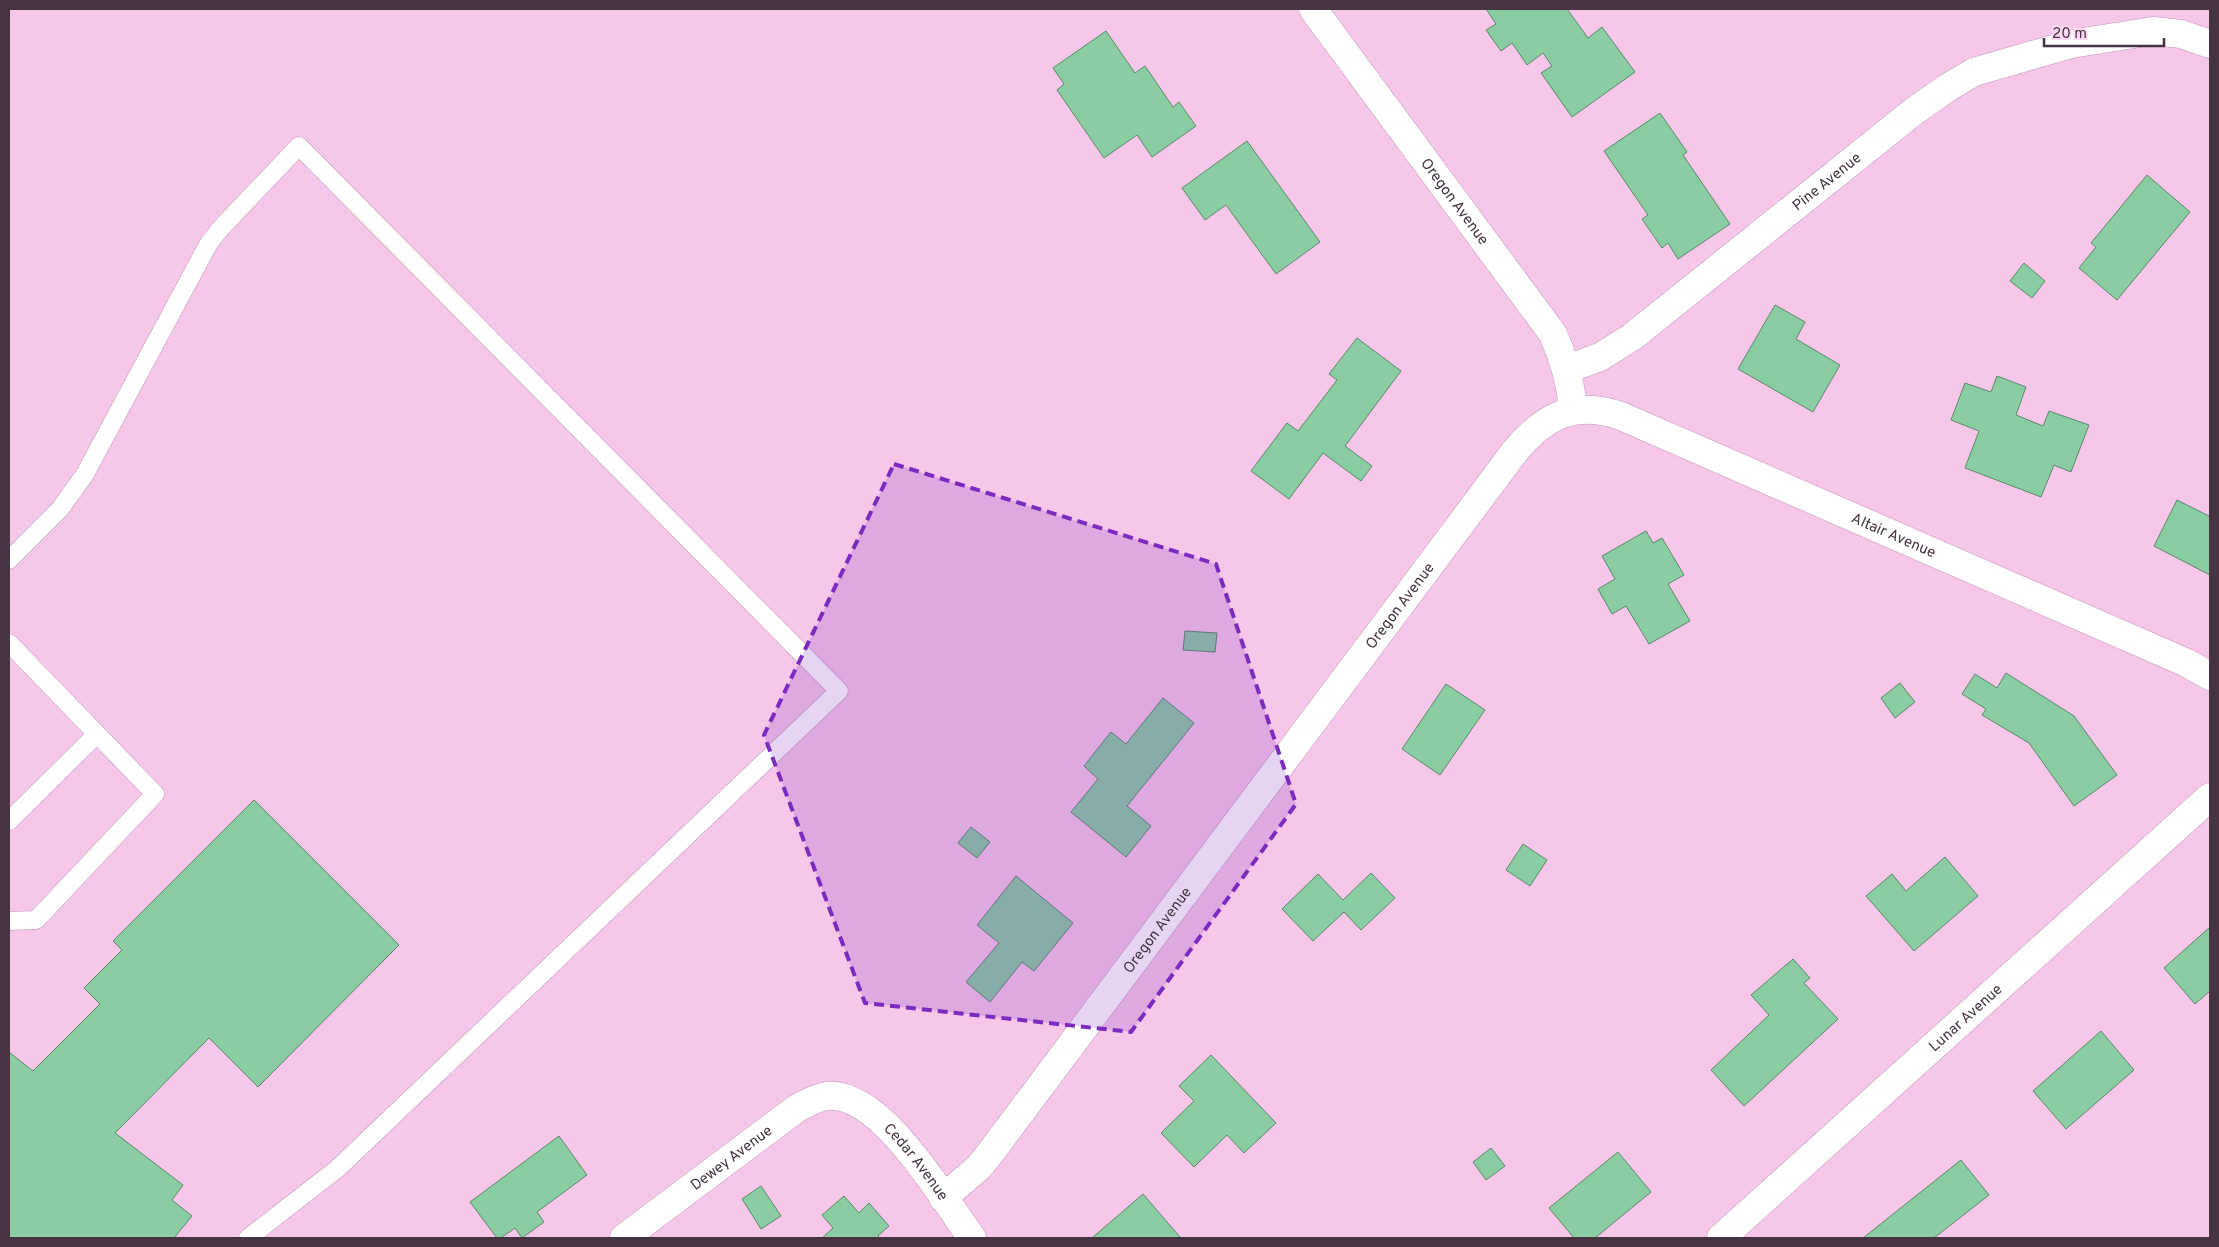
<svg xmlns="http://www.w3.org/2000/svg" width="2219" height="1247" font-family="Overpass,sans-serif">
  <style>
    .building { fill: #8bcda3; stroke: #59896a }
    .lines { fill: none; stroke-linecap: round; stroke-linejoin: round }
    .lane-casing { stroke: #c295b7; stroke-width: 19 }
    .street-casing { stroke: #c295b7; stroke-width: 29 }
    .lane { stroke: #fff; stroke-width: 18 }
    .street { stroke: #fff; stroke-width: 28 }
    .marked { fill: #7b2cbf; fill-opacity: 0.2; stroke: #7b2cbf; stroke-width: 4; stroke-dasharray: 10 6; stroke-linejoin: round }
    .labels { text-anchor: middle; stroke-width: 4; stroke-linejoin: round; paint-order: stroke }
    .street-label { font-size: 15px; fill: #473442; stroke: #fed8f4 }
  </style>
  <rect width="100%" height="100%" fill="#f7c7ea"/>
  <!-- building -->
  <path class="building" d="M1486,9H1567L1588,38L1602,27L1635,72L1572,117L1541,73L1552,66L1543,53L1527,65L1512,43L1501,51L1486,30L1496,24Z
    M1106,31L1135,73L1145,66L1173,107L1179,102L1196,126L1152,157L1137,135L1104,158L1057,90L1064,84L1053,68Z
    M1660,113L1687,152L1683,155L1730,224L1678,259L1668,243L1662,248L1642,219L1648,215L1604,151Z
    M1247,141L1320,242L1276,274L1226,205L1205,220L1182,188Z
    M2147,175L2190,212L2117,300L2079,268L2096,247L2091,243Z
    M2024,263L2045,281L2032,298L2010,281Z
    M1775,305L1805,322L1796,339L1840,365L1813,412L1738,369Z
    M1357,338L1401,371L1345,446L1372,466L1361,481L1323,453L1289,499L1251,471L1287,423L1298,431L1337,380L1329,374Z
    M1997,376L2026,387L2016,415L2043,426L2049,411L2089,425L2071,472L2054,465L2041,497L1965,468L1979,431L1951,420L1965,383L1991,392Z
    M2177,500L2209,516L2210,514V575L2154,546Z
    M1646,531L1653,543L1662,538L1684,575L1668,584L1690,621L1649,644L1626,606L1612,614L1598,589L1615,579L1602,556Z
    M1185,631L1217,633L1215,652L1183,650Z
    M2006,673L2074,716L2117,775L2074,806L2029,743L1982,715L1986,709L1962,694L1975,674L1997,688Z
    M1900,683L1915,702L1895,718L1881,698Z
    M1446,684L1485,710L1440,775L1402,749Z
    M1163,698L1194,723L1127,806L1151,826L1126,857L1071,812L1098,779L1084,766L1111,732L1126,744Z
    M254,800L399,945L258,1087L209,1038L115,1133L183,1185L172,1200L192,1216L174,1238H9V1052L33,1071L100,1004L84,988L122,950L113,941Z
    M971,827L990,842L977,858L958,843Z
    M1523,844L1547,860L1530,886L1506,870Z
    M1945,857L1978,896L1914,951L1866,896L1892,874L1906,891Z
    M1371,873L1395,898L1361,930L1344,912L1313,941L1282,909L1318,874L1343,900Z
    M1016,876L1073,923L1034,971L1022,962L990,1002L966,982L999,943L977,925Z
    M2210,927V991L2195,1004L2164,968Z
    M1793,959L1810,978L1804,983L1838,1019L1744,1106L1711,1070L1769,1015L1751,995Z
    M2101,1031L2134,1070L2066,1129L2033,1091Z
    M1211,1055L1276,1123L1244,1153L1227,1135L1194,1167L1161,1133L1194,1101L1179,1086Z
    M559,1136L587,1175L537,1212L544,1222L522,1238L515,1228L501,1238H497L470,1202Z
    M1491,1148L1505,1166L1486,1180L1473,1162Z
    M1618,1152L1651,1192L1595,1238H1574L1549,1208Z
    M1961,1160L1989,1195L1934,1238H1863Z
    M761,1186L781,1216L761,1229L742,1199Z
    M1143,1194L1180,1237L1179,1238H1092Z
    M844,1196L859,1213L869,1203L889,1226L878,1236L880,1238H822L833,1228L822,1215Z"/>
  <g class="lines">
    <defs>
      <path id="lane" d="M9,560L60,509L85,474L209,243L220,229L299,146L839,691L337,1169L248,1238
        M9,643L155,794L36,920L9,921
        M9,821L97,734"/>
      <g id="street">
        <path id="s1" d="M1313,9L1553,334C1564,359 1571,383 1573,410"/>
        <path id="s2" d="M1567,369L1600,357L1632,337L1913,112L1947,88L1974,72L2071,44L2153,31L2181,34L2210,44"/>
        <path id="s3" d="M943,1198L979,1167L991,1152L1516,450C1546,415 1576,400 1621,416L2187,663L2210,676"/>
        <path id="s4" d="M624,1238L796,1109C806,1103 815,1098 827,1096C881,1090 944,1200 972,1238"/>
        <path id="s5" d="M1721,1238L2210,797"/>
      </g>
    </defs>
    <!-- lane casing -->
    <use href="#lane" class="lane-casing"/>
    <!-- street casing -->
    <use href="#street" class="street-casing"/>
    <!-- lane -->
    <use href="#lane" class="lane"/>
    <!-- street -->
    <use href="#street" class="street"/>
  </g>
  <!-- marked area -->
  <path class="marked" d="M894,464L1216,564L1296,804L1131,1032L865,1003L764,735Z"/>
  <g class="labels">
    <!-- street labels -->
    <g class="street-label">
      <text dy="5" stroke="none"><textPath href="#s2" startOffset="322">Pine Avenue</textPath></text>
      <text dy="5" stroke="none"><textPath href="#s1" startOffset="239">Oregon Avenue</textPath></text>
      <text dy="5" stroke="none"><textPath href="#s3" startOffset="1360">Altair Avenue</textPath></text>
      <text dy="5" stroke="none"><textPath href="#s3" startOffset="749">Oregon Avenue</textPath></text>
      <text dy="5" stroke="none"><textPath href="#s3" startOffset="344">Oregon Avenue</textPath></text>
      <text dy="5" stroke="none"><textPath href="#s5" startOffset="329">Lunar Avenue</textPath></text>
      <text dy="5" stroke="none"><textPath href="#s4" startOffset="134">Dewey Avenue</textPath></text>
      <text dy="5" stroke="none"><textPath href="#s4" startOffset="364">Cedar Avenue</textPath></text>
    </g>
  </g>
  <!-- border -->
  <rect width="2219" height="1247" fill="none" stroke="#473442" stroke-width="20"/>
  <!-- scale -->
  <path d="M2044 38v8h120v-8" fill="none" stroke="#473442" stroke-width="2.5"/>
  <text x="2052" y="38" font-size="15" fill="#473442" stroke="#fed8f4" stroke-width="4" paint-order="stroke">20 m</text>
</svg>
